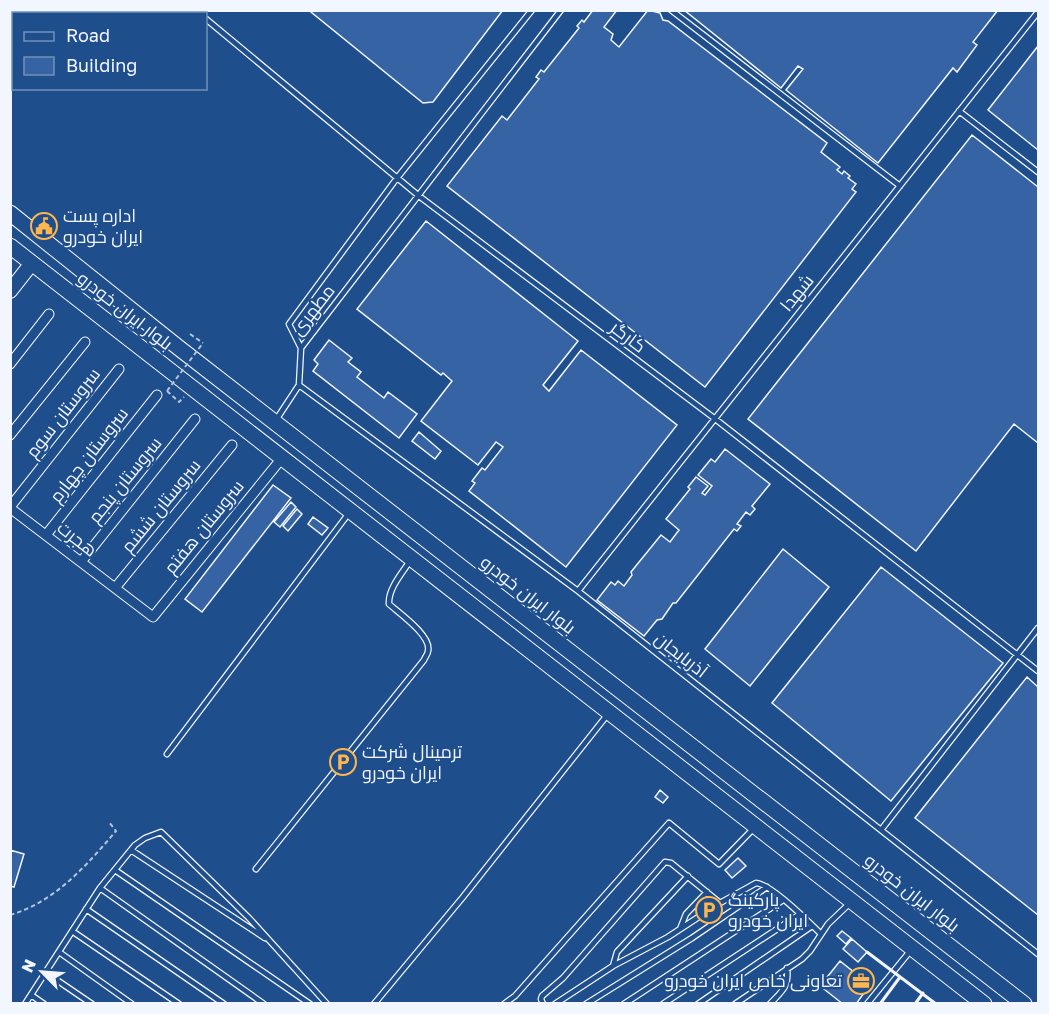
<svg xmlns="http://www.w3.org/2000/svg" width="1049" height="1014" font-family="'Golos Text',Cairo,sans-serif">
  <style>
    .building { fill: #3563a3; stroke: #f2f6ff; stroke-width: 1.5 }
    .lines { fill: none; stroke-linecap: round; stroke-linejoin: round }
    .lane-casing { stroke: #f2f6ff; stroke-width: 7 }
    .street-casing { stroke: #f2f6ff; stroke-width: 11 }
    .secondary-casing { stroke: #f2f6ff; stroke-width: 16 }
    .primary-casing { stroke: #f2f6ff; stroke-width: 17 }
    .path { stroke: #b3c4dc; stroke-width: 2; stroke-dasharray: 4.5 3; stroke-linecap: butt }
    .lane { stroke: #1f4e8c; stroke-width: 4.5 }
    .street { stroke: #1f4e8c; stroke-width: 9 }
    .secondary { stroke: #1f4e8c; stroke-width: 14 }
    .primary { stroke: #1f4e8c; stroke-width: 15 }
    .path-bridge { stroke: #b3c4dc; stroke-width: 2; stroke-dasharray: 4.5 3; stroke-linecap: butt }
    .wall { stroke: #f2f6ff; stroke-width: 3 }
    .labels { text-anchor: middle; stroke-width: 4.5; stroke-linejoin: round; paint-order: stroke }
    .poi-label { font-size: 18px; fill: #f2f6ff; stroke: #1f4e8c; text-anchor: start }
    .street-label { font-size: 18px; fill: #f2f6ff; stroke: #1f4e8c }
  </style>
  <rect width="100%" height="100%" fill="#1f4e8c"/>
  <!-- building -->
  <path class="building" d="M10,10H34L31,14H14V35L10,39Z
    M312,10H503L433,102L423,103L311,12Z
    M593,10H617L604,27L613,34L611,40L619,47L648,10L660,13L663,20L668,21L827,143L821,152L840,167L837,170L842,174L844,171L850,176L848,178L856,184L852,189L856,192L705,387L447,186L502,116L507,120L539,79L536,77L541,70L544,72L579,28L577,26L582,20L584,22Z
    M684,10H998L973,42L977,45L957,72L953,68L878,163L786,90L803,69L798,66L781,88Z
    M1038,46V150L988,110Z
    M972,135L1038,187V443L1014,424L916,551L748,419Z
    M426,221L578,341L543,385L549,391L581,350L677,425L566,567L469,491L475,483L472,481L482,468L485,470L503,447L496,442L478,465L421,421L452,381L443,373L441,375L357,309Z
    M329,340L352,358L348,362L361,372L357,377L384,398L388,392L417,414L399,438L313,371L318,364L314,360Z
    M419,432L441,451L435,459L412,441Z
    M725,449L770,484L752,506L755,509L750,515L746,512L737,524L741,526L737,531L734,529L676,603H673L662,619L657,620L644,636L597,600L611,582L615,585L618,581L624,586L632,575L631,572L661,535L670,542L679,530L666,519L690,489L688,487L696,477L708,486L702,493L705,495L712,486L698,475L711,459L715,462Z
    M273,485L291,498L202,612L185,599Z
    M291,502L296,507L280,527L274,522Z
    M297,509L302,514L288,531L283,526Z
    M313,517L328,528L322,535L308,524Z
    M783,549L829,587L750,686L705,649Z
    M881,567L1003,663L891,801L772,703Z
    M1027,677L1038,687V915L915,818Z
    M660,790L668,797L663,803L655,797Z
    M10,850L24,854L14,887L10,886Z
    M738,858L746,866L732,878L725,870Z
    M842,931L851,938L846,944L837,936Z
    M852,939L867,952L858,962L843,949Z
    M840,961L870,985L856,1004H843L820,986Z"/>
  <g class="lines">
    <defs>
      <path id="lane" d="M195,10L199,14
        M671,10L900,186
        M61,14L63,10
        M206,19L419,196L714,418L1038,671
        M10,81L14,77
        M959,111L1038,172
        M301,348L561,10
        M299,385L301,348L289,324L397,178L532,10
        M276,420L299,385L578,591L1038,954
        M578,591L1038,12
        M167,754L349,513
        M881,830L1038,628
        M131,850L265,938
        M256,869L424,660C425,657 428,654 428,651C432,636 399,613 389,604C388,589 402,573 410,561
        M115,870L310,1004
        M100,888L264,1004
        M86,909L224,1004
        M680,929L686,914L707,892
        M72,931L179,1004
        M59,952L132,1004
        M613,966L617,952L688,876
        M45,972L92,1004
        M31,995L44,1004
        M25,1004L100,888L135,845L145,838L161,832L249,918L327,1004
        M374,1004L463,897L608,714
        M504,1004L515,996L669,823L719,864L754,828
        M543,1004L541,999L542,996L563,978L665,862L671,863L720,903
        M555,1004L613,966L668,937L720,903L756,883C771,884 808,921 820,933
        M586,1004L692,938L767,887
        M624,1004L783,900
        M663,1004L800,914
        M698,1004L812,926
        M735,1004L802,959L810,951L828,924L850,903
        M770,1004C783,990 789,987 787,968
        M867,1004L911,950"/>
      <path id="street" d="M10,364L49,314
        M10,435L85,342
        M10,507L119,369
        M10,508L153,617L282,458
        M46,535L157,395
        M81,562L195,419
        M115,588L232,445"/>
      <path id="secondary" d="M10,291L32,263"/>
      <path id="primary" d="M10,213L179,348L1024,1004
        M10,246L984,1004"/>
    </defs>
    <!-- lane casing -->
    <use href="#lane" class="lane-casing"/>
    <!-- street casing -->
    <use href="#street" class="street-casing"/>
    <!-- secondary casing -->
    <use href="#secondary" class="secondary-casing"/>
    <!-- primary casing -->
    <use href="#primary" class="primary-casing"/>
    <!-- path -->
    <path class="path" d="M190,334L203,343
      M167,391L179,402L184,397
      M10,915C55,902 87,865 116,831L109,822"/>
    <!-- lane -->
    <use href="#lane" class="lane"/>
    <!-- street -->
    <use href="#street" class="street"/>
    <!-- secondary -->
    <use href="#secondary" class="secondary"/>
    <!-- primary -->
    <use href="#primary" class="primary"/>
    <!-- path-bridge -->
    <path class="path-bridge" d="M167,391L203,343"/>
    <!-- wall -->
    <path class="wall" d="M867,952L936,1004
      M880,1004L900,977
      M915,1004L923,993"/>
  </g>
  <!-- icons -->
  <defs>
    <symbol id="civic-ring" viewBox="-11 -11 22 22"><circle r="9.5" fill="#1f4e8c" stroke="#ffb74d" stroke-width="1.5"/><path d="M-.6-6.5H3V-4.5H.6V-3L4-1V1h2V6H-6V1h2V-1L-.6-3ZM-1.2 2.5V6h2.4V2.5Z" fill="#ffb74d"/></symbol>
    <symbol id="parking-ring" viewBox="-11 -11 22 22"><circle r="9.5" fill="#1f4e8c" stroke="#ffb74d" stroke-width="1.5"/><path d="M-3.5-5.5H1a3.5 3.5 0 0 1 0 7H-1V5.5H-3.5ZM-1-3.4V-.6H.8a1.4 1.4 0 0 0 0-2.8Z" fill="#ffb74d"/></symbol>
    <symbol id="office-ring" viewBox="-11 -11 22 22"><circle r="9.5" fill="#1f4e8c" stroke="#ffb74d" stroke-width="1.5"/><path d="M-6-3h4V-5.5h4V-3h4V5H-6ZM-1-4.5V-3h2v-1.5ZM-6 0V1H6V0Z" fill="#ffb74d"/></symbol>
  </defs>
  <g fill-rule="evenodd">
    <use href="#civic-ring" x="29" y="211" width="30" height="30"/>
    <use href="#parking-ring" x="328" y="747" width="30" height="30"/>
    <use href="#parking-ring" x="694" y="895" width="30" height="30"/>
    <use href="#office-ring" x="846" y="966" width="30" height="30"/>
  </g>
  <g class="labels">
    <!-- poi labels -->
    <g class="poi-label">
      <text x="63" y="222">اداره پست<tspan x="63" dy="21">ایران خودرو</tspan></text>
      <text x="362" y="758">ترمینال شرکت<tspan x="362" dy="21">ایران خودرو</tspan></text>
      <text x="728" y="906">پارکینگ<tspan x="728" dy="21">ایران خودرو</tspan></text>
      <text x="842" y="987" text-anchor="end">تعاونی خاص ایران خودرو</text>
    </g>
    <!-- street labels -->
    <g class="street-label">
      <text transform="translate(797 293) rotate(-51)" y="6">شهدا</text>
      <text transform="translate(313 310) rotate(-52)" y="6">مطهری</text>
      <text transform="translate(125 311) rotate(38)" y="6">بلوار ایران خودرو</text>
      <text transform="translate(628 337) rotate(37)" y="6">کارگر</text>
      <text transform="translate(63 413) rotate(-52)" y="6">سروستان سوم</text>
      <text transform="translate(89 455) rotate(-52)" y="6">سروستان چهارم</text>
      <text transform="translate(125 480) rotate(-51)" y="6">سروستان پنجم</text>
      <text transform="translate(161 506) rotate(-51)" y="6">سروستان ششم</text>
      <text transform="translate(204 527) rotate(-51)" y="6">سروستان هفتم</text>
      <text transform="translate(77 539) rotate(38)" y="6">هجرت</text>
      <text transform="translate(528 595) rotate(38)" y="6">بلوار ایران خودرو</text>
      <text transform="translate(681 655) rotate(38)" y="6">آذربایجان</text>
      <text transform="translate(912 893) rotate(38)" y="6">بلوار ایران خودرو</text>
    </g>
  </g>
  <!-- border -->
  <rect width="1049" height="1014" fill="none" stroke="#f2f6ff" stroke-width="24"/>
  <!-- legend -->
  <rect x="12" y="12" width="195" height="78" fill="#1f4e8c" stroke="#7391ba" stroke-width="1.5"/>
  <rect x="24" y="32" width="30" height="9" fill="#1f4e8c" stroke="#7391ba" stroke-width="1.5"/>
  <text x="66" y="42" font-size="18" fill="#f2f6ff">Road</text>
  <rect x="24" y="57" width="30" height="18" fill="#3563a3" stroke="#7391ba" stroke-width="1.5"/>
  <text x="66" y="72" font-size="18" fill="#f2f6ff">Building</text>
  <!-- north arrow -->
  <g transform="translate(42 972) rotate(295)" stroke="#1f4e8c" stroke-width="4.5" paint-order="stroke">
  <path d="M0-4.5L10 22L0 15L-10 22Z" fill="#f2f6ff"/>
  <text y="-9" font-size="16" font-weight="bold" text-anchor="middle" fill="#f2f6ff">N</text>
  </g>
</svg>
